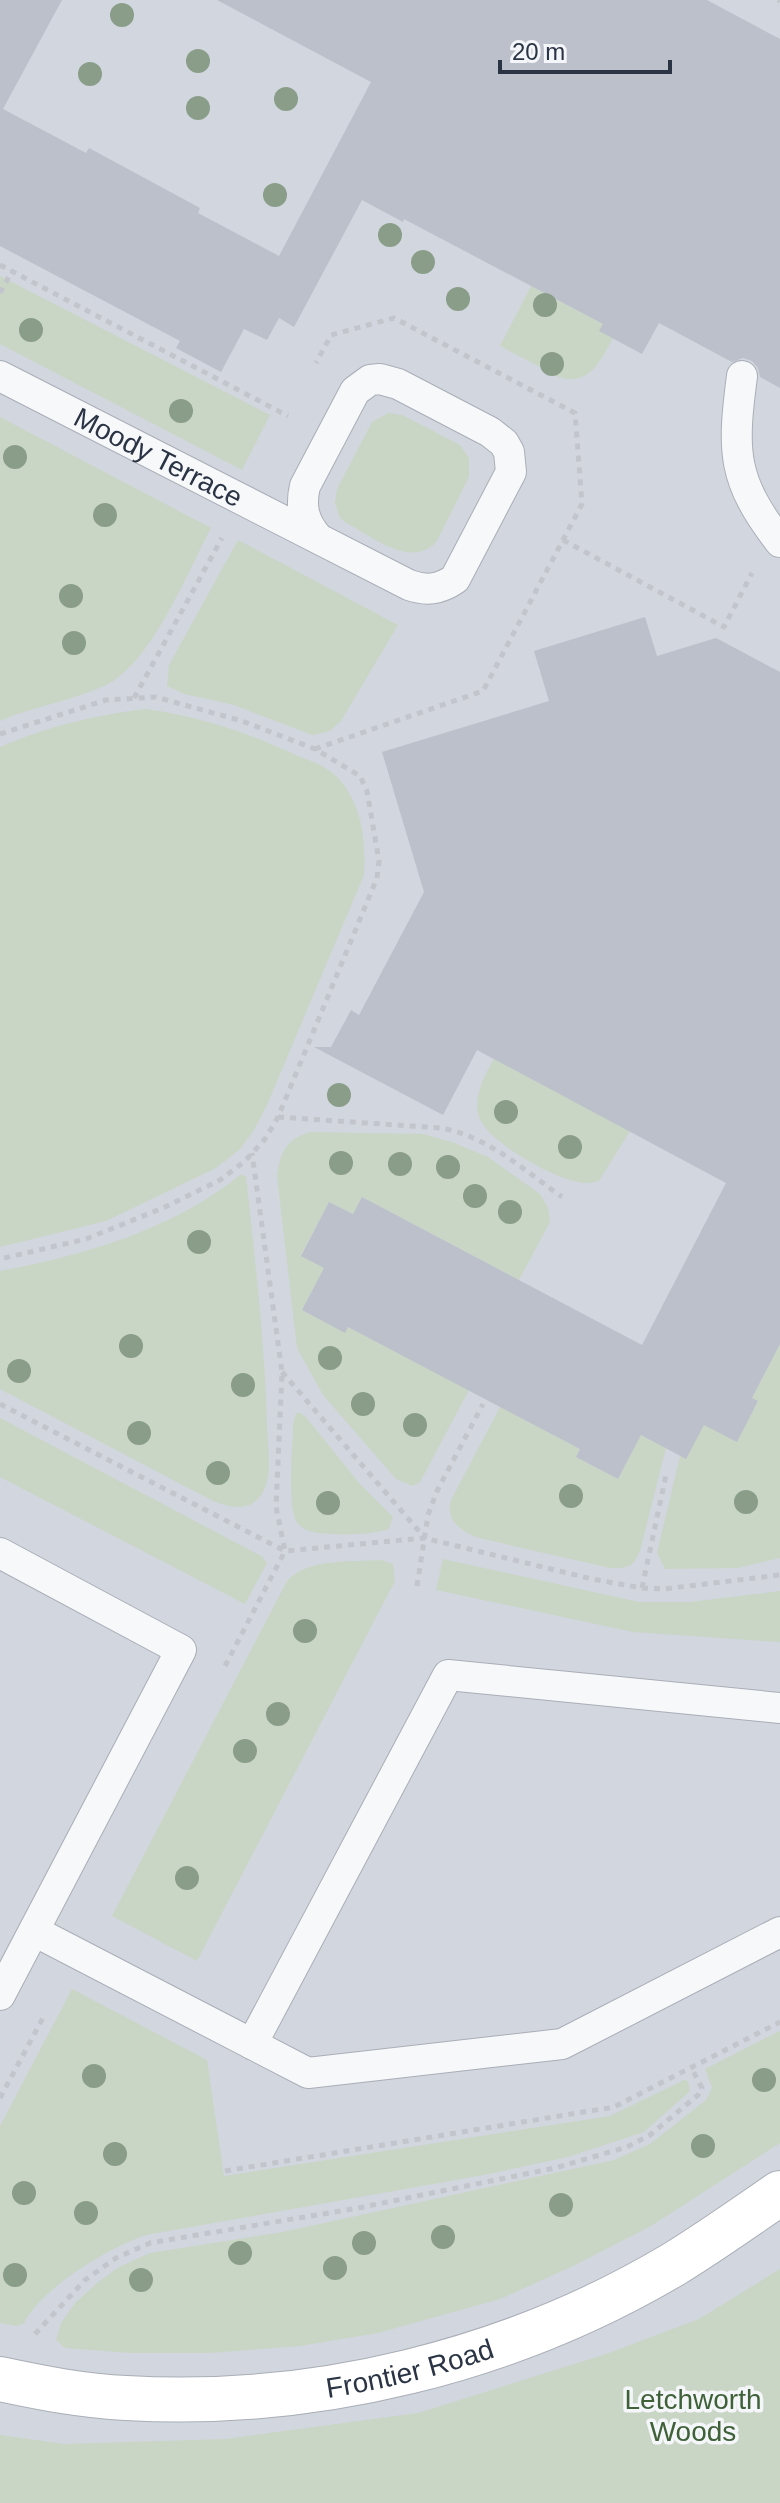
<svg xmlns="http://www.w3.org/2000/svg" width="780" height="2503" font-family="Arial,sans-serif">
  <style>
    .built { fill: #d2d6de }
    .green { fill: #c9d6c5 }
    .building { fill: #bbc0ca }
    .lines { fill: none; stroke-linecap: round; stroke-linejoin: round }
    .lane-casing { stroke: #a9aeb7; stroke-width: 32 }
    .secondary-casing { stroke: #a9aeb7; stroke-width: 46 }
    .path { stroke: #c2c5cb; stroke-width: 5; stroke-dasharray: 6 6; stroke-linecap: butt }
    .lane { stroke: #f7f8fa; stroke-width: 30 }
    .secondary { stroke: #fff; stroke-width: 44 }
    .tree { fill: #899d89 }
    .labels { text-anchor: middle; stroke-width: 7; stroke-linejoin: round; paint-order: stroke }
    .street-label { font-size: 28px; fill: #2b3445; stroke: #f4f6f9 }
    .park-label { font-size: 28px; fill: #3f6138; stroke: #f4f6f9 }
  </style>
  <rect width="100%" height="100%" fill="#e4e7ec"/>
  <!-- built -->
  <path class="built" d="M0,0H780V2503H0Z"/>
  <!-- green -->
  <path class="green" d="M0,276L270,415L242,470L0,344Z
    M531,286L603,324L613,338C601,360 590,385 561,378L500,346Z
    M388,413L402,415L460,445L469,458V477L437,541C412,570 371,536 345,522L340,518L335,503L337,489L372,422Z
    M0,417L211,528C187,573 151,664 106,685C72,701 34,706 0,721Z
    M238,540L398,625L341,721L330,731L312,735L234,705L184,694L167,686L169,665Z
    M145,709C199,716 249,733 298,756C311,761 326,766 336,776C362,802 366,840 364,875L267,1105L254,1130L240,1149L216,1168L106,1221L0,1247V747C49,726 92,716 145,709Z
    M494,1059L630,1131L599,1181C595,1182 591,1183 587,1183C561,1184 487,1142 479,1117C473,1097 484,1076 494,1059Z
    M310,1132L423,1134L452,1142L488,1157L540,1194L548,1208L550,1222L519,1280L362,1197L353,1214L329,1202L301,1255L324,1268L302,1310L345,1332L348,1327L469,1390L420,1482L413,1486L396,1479L323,1395L297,1348L277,1176C280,1153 286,1139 310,1132Z
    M240,1175L246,1176C255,1260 265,1343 267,1427C268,1447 273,1476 262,1494C250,1512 230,1508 213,1501L0,1389V1271C85,1255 172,1230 240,1175Z
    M780,1344V1558L737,1568L665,1569L657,1553L680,1456L704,1425L737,1441L758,1402L752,1398Z
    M500,1407L580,1449L576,1457L618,1479L641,1435L666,1448L640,1551C633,1568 627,1568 610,1568L479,1538C461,1531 445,1521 451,1500Z
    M296,1413H301L306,1417L359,1483L393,1517L389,1529C372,1534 351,1535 333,1534C321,1533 307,1534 298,1524C286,1509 293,1446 293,1425Z
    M0,1418L263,1557L267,1563L245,1604L0,1477Z
    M443,1559L639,1602H690L780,1591V1642L633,1632L436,1590Z
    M381,1560L393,1564L395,1581L197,1961L112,1916L287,1581C308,1558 351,1562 381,1560Z
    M72,1989L207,2060L224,2176L610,2116L684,2080L688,2081L690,2091L644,2132L568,2157L484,2175L146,2235C108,2248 43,2287 24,2323L17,2326L0,2323V2126Z
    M780,2031V2143L651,2226L573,2266L500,2299L378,2333L300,2346L210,2353H130L65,2348L56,2340L61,2323L75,2303L97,2283L119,2267L150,2253L283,2232L614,2160L650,2144L706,2100L712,2088L705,2069Z
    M780,2269V2503H0V2435L65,2444L225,2439L418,2413L606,2354L699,2319Z"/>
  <!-- building -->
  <path class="building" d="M0,0H62L3,109L86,153L89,148L200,208L198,213L279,256L371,82L217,0H707L780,39V388L760,377L758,368L752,361L743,358L732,362L659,323L642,354L599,331L603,324L404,219L403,222L362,200L294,327L279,318L267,340L244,329L221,372L176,348L180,341L0,246Z
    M645,617L657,656L716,638L780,672V1344L752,1398L758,1401L737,1442L704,1425L686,1459L641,1435L618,1479L576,1457L580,1449L348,1327L345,1333L302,1310L324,1268L301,1256L329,1202L353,1214L362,1197L642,1345L726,1183L477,1050L443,1115L314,1047H331L351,1010L359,1015L424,892L382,752L549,701L534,651Z"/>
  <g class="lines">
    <defs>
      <g id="lane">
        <path id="s1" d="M0,376L409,585C426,591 439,590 455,579L511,472L509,452L504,443L490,432L398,384L380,379L370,380L355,391L305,486C300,507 304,522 318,538"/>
        <path d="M742,376C732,452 732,480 780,542"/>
        <path d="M0,1553L181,1650L0,1995"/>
        <path d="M34,1931L308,2073L562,2044L780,1932"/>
        <path d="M252,2044L448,1675L780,1708"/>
      </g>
      <g id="secondary">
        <path id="s2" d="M0,2379C42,2388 83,2396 126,2398C315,2409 511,2361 674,2264C710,2242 745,2217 780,2193"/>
      </g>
    </defs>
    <!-- lane casing -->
    <use href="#lane" class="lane-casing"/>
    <!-- secondary casing -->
    <use href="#secondary" class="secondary-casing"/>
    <!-- path -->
    <path class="path" d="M778,0L780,1
      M0,265L288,416
      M0,293L12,271
      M563,540L724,627L752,573
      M134,698L222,538
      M0,734L106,700L156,697L242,721L315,749L360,776L367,791L379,861L377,878L278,1117L265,1139L245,1161L220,1180L163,1208L86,1239L0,1259
      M315,749L483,691L582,504L575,413L394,318L331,335L316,363
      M278,1117L441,1128C487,1136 524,1170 562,1197
      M282,1372L424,1537
      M0,1404L285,1551L424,1538L592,1579L642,1588L664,1589L780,1575
      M417,1586L428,1515L437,1491L483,1404
      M642,1588L666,1475
      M225,1666L285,1551L276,1507L282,1372L252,1153
      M0,2098L44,2016
      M225,2171L614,2107L780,2022
      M35,2334L85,2280L116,2258L150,2243L358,2208L555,2168L627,2147L650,2135L698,2095L702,2088L691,2067"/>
    <!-- lane -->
    <use href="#lane" class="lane"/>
    <!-- secondary -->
    <use href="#secondary" class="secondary"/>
  </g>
  <!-- trees -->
  <g class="tree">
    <circle cx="122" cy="15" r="12"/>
    <circle cx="198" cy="61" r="12"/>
    <circle cx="90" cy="74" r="12"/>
    <circle cx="286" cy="99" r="12"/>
    <circle cx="198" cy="108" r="12"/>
    <circle cx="275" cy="195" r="12"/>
    <circle cx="390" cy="235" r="12"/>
    <circle cx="423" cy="262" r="12"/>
    <circle cx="458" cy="299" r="12"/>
    <circle cx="545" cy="305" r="12"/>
    <circle cx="31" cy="330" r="12"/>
    <circle cx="552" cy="364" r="12"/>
    <circle cx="181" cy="411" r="12"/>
    <circle cx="15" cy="457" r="12"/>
    <circle cx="105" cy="515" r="12"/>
    <circle cx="71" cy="596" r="12"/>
    <circle cx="74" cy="643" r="12"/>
    <circle cx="339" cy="1095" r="12"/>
    <circle cx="506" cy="1112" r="12"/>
    <circle cx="570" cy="1147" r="12"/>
    <circle cx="341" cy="1163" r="12"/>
    <circle cx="400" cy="1164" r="12"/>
    <circle cx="448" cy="1167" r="12"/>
    <circle cx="475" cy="1196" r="12"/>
    <circle cx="510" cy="1212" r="12"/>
    <circle cx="199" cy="1242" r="12"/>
    <circle cx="131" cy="1346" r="12"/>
    <circle cx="330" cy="1358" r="12"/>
    <circle cx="19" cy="1371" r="12"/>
    <circle cx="243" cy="1385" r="12"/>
    <circle cx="363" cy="1404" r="12"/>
    <circle cx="415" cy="1425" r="12"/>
    <circle cx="139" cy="1433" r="12"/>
    <circle cx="218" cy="1473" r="12"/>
    <circle cx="571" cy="1496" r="12"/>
    <circle cx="746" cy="1502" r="12"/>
    <circle cx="328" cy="1503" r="12"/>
    <circle cx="305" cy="1631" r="12"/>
    <circle cx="278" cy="1714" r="12"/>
    <circle cx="245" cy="1751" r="12"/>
    <circle cx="187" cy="1878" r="12"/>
    <circle cx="94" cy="2076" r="12"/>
    <circle cx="764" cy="2080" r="12"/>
    <circle cx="703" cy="2146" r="12"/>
    <circle cx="115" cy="2154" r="12"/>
    <circle cx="24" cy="2193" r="12"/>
    <circle cx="561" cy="2205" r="12"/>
    <circle cx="86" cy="2213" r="12"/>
    <circle cx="443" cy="2237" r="12"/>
    <circle cx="364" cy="2243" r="12"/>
    <circle cx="240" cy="2253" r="12"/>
    <circle cx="335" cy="2268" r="12"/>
    <circle cx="15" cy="2275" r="12"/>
    <circle cx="141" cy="2280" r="12"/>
  </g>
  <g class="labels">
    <!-- street labels -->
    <g class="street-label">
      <text dy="10" stroke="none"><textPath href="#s1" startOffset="178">Moody Terrace</textPath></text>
      <text dy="10" stroke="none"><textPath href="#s2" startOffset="414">Frontier Road</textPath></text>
    </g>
    <!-- park labels -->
    <g class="park-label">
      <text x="693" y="2409">Letchworth<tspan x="693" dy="32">Woods</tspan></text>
    </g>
  </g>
  <!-- scale -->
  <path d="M500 60v12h170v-12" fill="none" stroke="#2b3445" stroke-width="4"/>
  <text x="512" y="60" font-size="24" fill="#2b3445" stroke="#f4f6f9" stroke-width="6" paint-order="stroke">20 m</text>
</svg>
